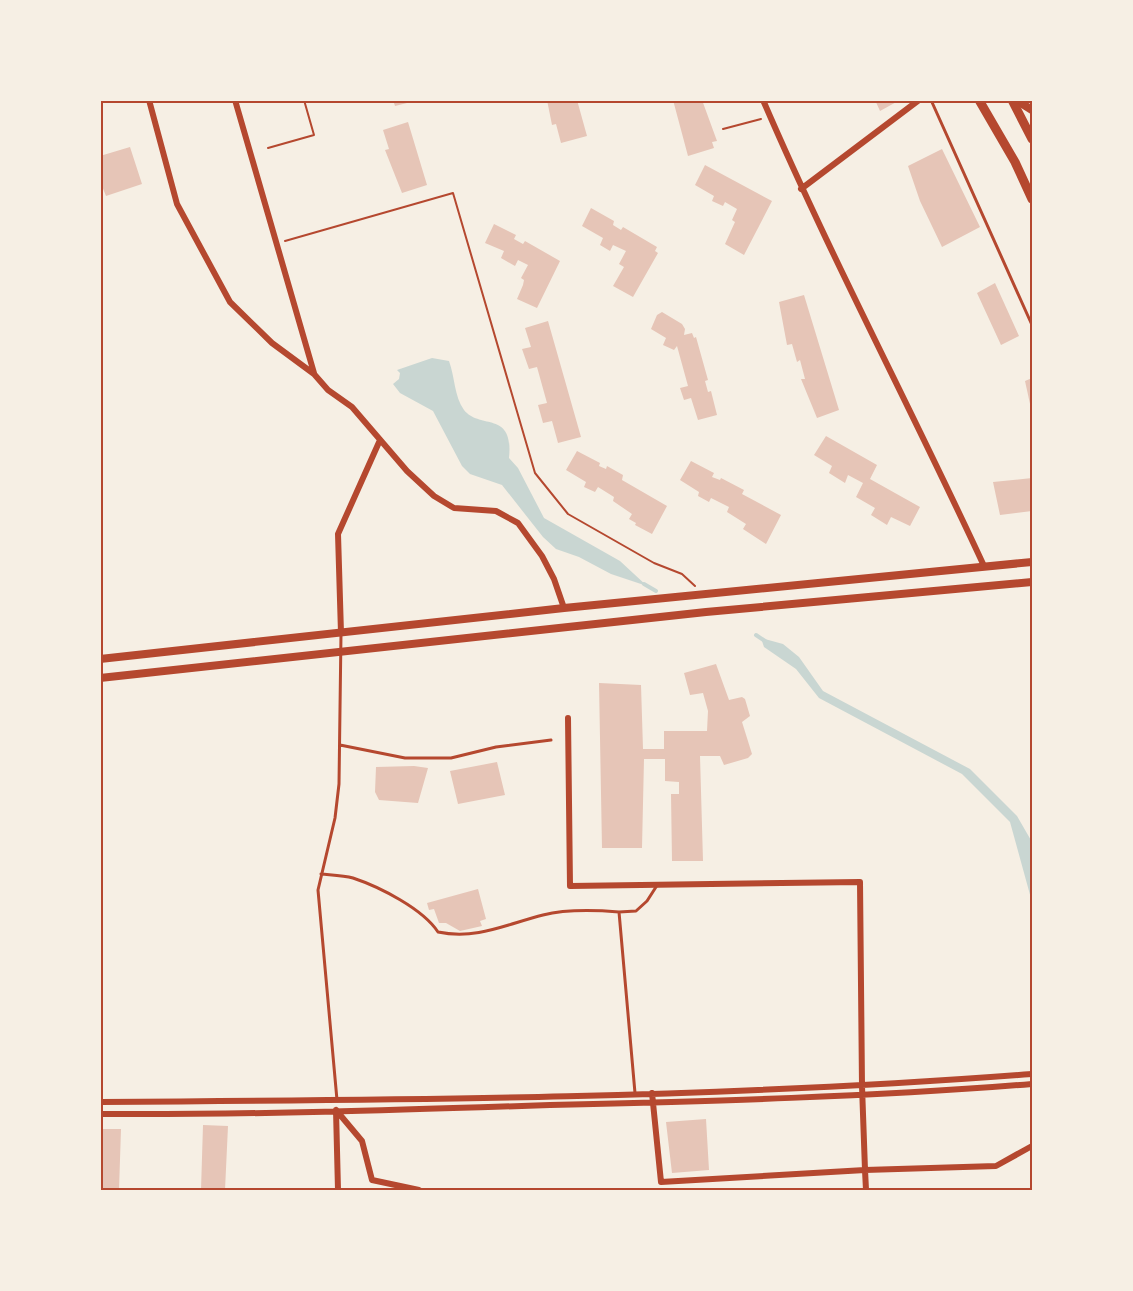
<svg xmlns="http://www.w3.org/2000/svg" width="1133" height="1291" font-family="'Source Sans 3',sans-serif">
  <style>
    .water { fill: #c9d6d2 }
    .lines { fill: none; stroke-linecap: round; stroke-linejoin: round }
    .stream { stroke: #c9d6d2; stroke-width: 4 }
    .building { fill: #e6c5b7 }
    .path { stroke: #b5482f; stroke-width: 2 }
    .service { stroke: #b5482f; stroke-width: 3 }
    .minor { stroke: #b5482f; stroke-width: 6 }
    .tertiary { stroke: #b5482f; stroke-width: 8 }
    .secondary { stroke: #b5482f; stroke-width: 9 }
    .neatline { fill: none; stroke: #b5482f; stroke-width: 2 }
  </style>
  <rect width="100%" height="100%" fill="#f6efe4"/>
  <!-- water -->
  <path class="water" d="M432,358L449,361C455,377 454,396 464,410C480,430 514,410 509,458L518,468L544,518L620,561L647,586L611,574L579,557L556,549L543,537L502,485L470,474L462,466L433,411L400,393L393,384L399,379L400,373L397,370Z
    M761,638L783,644L799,657L823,691L970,769L1017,816L1032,842V902L1010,822L962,774L819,698L796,669L764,647Z"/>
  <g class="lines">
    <!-- stream -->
    <path class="stream" d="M644,584L656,591
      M756,635L765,641"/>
  </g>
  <!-- building -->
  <path class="building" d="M393,100H415V101L395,106Z
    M547,100H577L587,136L561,143L556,124L552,125Z
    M673,100H702L717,141L712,142L714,148L688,156Z
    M875,100H900L880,111Z
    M408,122L427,185L402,193L385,150L389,149L383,130Z
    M130,147L142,184L106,196L100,181V156Z
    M942,149L980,227L942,247L920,201L908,166Z
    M705,165L772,201L744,255L725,244L735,222L732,220L737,209L725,202L723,206L712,201L714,196L695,185Z
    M591,208L614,221L613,225L621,230L623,227L657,247L655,251L658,253L633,297L613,286L624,267L619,264L626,251L613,245L610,251L600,245L603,238L582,226Z
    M494,224L516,235L514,239L523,244L525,241L560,261L537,308L517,299L523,285L524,280L521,278L528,265L518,260L515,266L501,258L504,251L485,243Z
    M995,283L1019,336L1001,345L977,293Z
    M804,295L839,410L817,418L801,379H805L800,360L797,362L792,344L787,345L779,302Z
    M662,312L682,324L685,329L684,335L692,333L694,338L696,337L708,380L705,381L708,392L711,391L717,415L698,420L691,398L684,400L680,388L688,386L677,346L674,350L663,345L666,338L651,329L657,315Z
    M548,321L581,437L558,443L552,421L543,423L538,405L547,403L537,367L529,369L522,349L531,347L525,328Z
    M1032,378V413L1025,381Z
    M826,436L877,465L870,479L920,507L910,526L891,517L887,525L871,515L875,508L856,497L863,483L848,475L845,483L829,473L832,466L814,455Z
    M577,451L600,463L599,466L606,469L607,466L623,475L622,480L667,506L652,534L635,525L636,523L629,519L632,514L613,501L614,497L598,487L595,492L584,487L586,482L566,470Z
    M691,461L714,473L712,477L720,480L721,478L744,490L742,494L781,515L766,544L743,529L746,524L727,512L729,507L711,498L709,502L698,496L699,492L680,480Z
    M1032,478V511L1000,515L993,482Z
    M716,664L729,700L742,697L745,699L750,716L742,722L752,754L748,758L724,765L720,756H700L703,861H672L671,794H679V782L665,781V759H644L642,848H602L599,683L641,685L643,749H664V731H707L708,711L703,693L690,695L684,673Z
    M497,762L505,795L458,804L450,771Z
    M414,766L428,768L418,803L379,800L375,792L376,767Z
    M478,889L486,919L480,921L482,926L460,931L446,923H439L434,909L429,910L427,903Z
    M706,1119L709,1170L672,1173L666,1122Z
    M203,1125L228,1126L225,1190H201Z
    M100,1129H121L119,1190H100Z"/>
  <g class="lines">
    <!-- path -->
    <path class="path" d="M723,129L761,119
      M268,148L314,135L304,100
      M285,241L453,193L535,473L568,514L654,563L682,574L695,586"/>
    <!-- service -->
    <path class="service" d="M931,100L1032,325
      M340,745L405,758H451L496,747L551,740
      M321,874C331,875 343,875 353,878C380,887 423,909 438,932C477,940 507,924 543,915C567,909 594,910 619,912L635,1093
      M619,912L636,911L647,901L656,887
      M337,1100L318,890L335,818L339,784L341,634"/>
    <!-- minor -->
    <path class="minor" d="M149,100L177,204L230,302L272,343L314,374L328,390L352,407L407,471L434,496L454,508L496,511L518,523L542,556L554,579L564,608
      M235,100L314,373
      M763,100C831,258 912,410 984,566
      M801,189L919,100
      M341,633L338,534L380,440
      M568,718L570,886L860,882L862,1086L865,1170L996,1166L1032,1146
      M652,1093L661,1182L865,1170L866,1190
      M100,1102C411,1100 723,1098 1032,1074
      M336,1110L362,1141L372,1180L419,1190
      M336,1110L338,1190
      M100,1114C250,1115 400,1110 550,1105C711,1101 872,1097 1032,1084"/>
    <!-- tertiary -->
    <path class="tertiary" d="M1016,100L1032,110
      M100,659L564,608L1032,562
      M100,678L706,612L1032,582"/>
    <!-- secondary -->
    <path class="secondary" d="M979,100L1015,162L1032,199
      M1012,100L1032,139"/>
  </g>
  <!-- border -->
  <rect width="1133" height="1291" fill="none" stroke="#f6efe4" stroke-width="204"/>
  <rect x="102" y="102" width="929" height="1087" class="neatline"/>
</svg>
